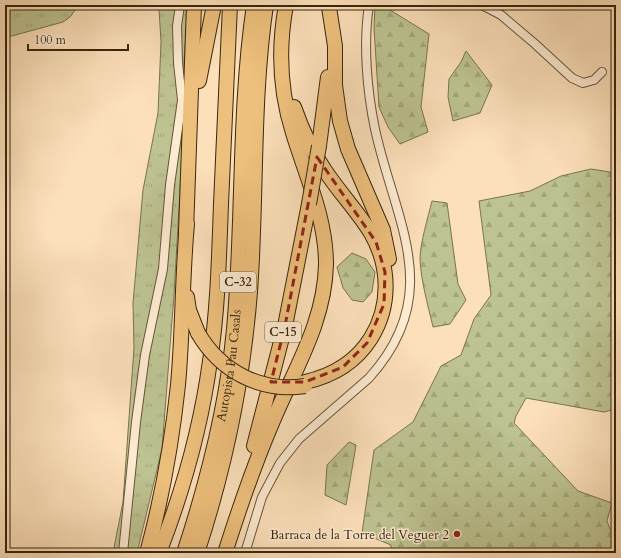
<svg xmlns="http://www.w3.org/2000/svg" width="621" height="558" font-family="Cardo,serif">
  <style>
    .grass { fill: url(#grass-tufts); stroke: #7a744f }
    .forest { fill: url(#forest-firs); stroke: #7a744f }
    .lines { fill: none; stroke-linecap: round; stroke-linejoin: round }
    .street-casing { stroke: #695438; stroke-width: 10 }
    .highway-casing { stroke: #38260d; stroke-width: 16 }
    .street { stroke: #fdebd2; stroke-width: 8 }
    .highway { stroke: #eec07d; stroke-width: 14 }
    .highway-bridge-casing { stroke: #38260d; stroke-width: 16; stroke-linecap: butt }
    .highway-bridge { stroke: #eec07d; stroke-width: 14 }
    .marked { fill: none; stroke: #8f2418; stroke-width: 3; stroke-dasharray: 8 5; stroke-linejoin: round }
    .poi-dot { fill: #8f2418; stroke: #fdebd2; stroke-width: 1.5 }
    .labels { text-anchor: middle; stroke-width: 3; stroke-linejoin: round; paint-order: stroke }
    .shield { fill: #fdebd2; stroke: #736148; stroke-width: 1 }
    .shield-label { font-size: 12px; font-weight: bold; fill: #38260d }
    .street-label { font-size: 13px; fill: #38260d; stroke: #fdebd2 }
    .poi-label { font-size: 13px; fill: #38260d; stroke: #fdebd2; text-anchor: end }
  </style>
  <defs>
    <pattern id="grass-tufts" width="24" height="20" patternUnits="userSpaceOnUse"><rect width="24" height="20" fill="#bdc391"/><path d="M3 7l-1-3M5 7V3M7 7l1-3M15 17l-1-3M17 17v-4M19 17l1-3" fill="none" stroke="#a3a77c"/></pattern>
    <pattern id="forest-firs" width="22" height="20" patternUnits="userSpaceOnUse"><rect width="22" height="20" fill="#bdc391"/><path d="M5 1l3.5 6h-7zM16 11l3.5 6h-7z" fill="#a3a77c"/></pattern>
  </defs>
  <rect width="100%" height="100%" fill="#fce0ba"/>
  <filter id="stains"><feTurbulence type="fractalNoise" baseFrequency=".005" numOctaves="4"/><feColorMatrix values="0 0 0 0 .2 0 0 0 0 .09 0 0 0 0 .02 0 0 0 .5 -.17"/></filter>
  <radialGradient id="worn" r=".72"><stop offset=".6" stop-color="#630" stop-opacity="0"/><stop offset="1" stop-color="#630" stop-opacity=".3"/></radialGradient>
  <!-- grass -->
  <path class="grass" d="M5,5H79L70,17L63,22L8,37H5Z
    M156,5H188L184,60V121L174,295L162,449L137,553H113L123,502L134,348L133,303L143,190L158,113L161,42L159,9Z"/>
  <!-- forest -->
  <path class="forest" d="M375,5H382L429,34L421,107L428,132L400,144L388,127L379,107L374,28Z
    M466,51L492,85L480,113L453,121L448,97L449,79L461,62Z
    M591,169L616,173V409L604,412L526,398L516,416L514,423L578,491L612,503L607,521L610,529L616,530V553H391V545L362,533L374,450L413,422L441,366L461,355L474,319L491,295L479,201L530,191L561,176Z
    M432,201L447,203L458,284L466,300L450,324L433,327C428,305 421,282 420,259C420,244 428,217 432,201Z
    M352,253L366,259L375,272L372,292L363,302L352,300L343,288L337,267Z
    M349,442L356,445L346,505L325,495L327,465Z"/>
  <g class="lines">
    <defs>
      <path id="street" d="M482,5L501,15L534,43L572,78L583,83L594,80L602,72
        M123,553L136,422L145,355L163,269L170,185L182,100L178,63L177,26L180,5
        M245,553L262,497L280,463L299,439L369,378C446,293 395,222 375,129C367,91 363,44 369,5"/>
      <g id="highway">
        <path d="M329,7L335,46V85L340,121L348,149L383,230L389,259"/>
        <path d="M199,81L214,5"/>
        <path d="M294,107C302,130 312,152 326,172C340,193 358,212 371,233C390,266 391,306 371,338C356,362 332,376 305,382"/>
        <path d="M319,146L328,77"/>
        <path d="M186,232L194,5"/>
        <path d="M187,297L189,310L198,333"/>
        <path d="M254,446L285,326L309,204"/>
        <path d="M147,553C162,498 172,442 178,385C183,331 182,277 187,224"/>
        <path d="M159,553C183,491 201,427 210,361C218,309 219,257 221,204C224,138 227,71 230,5"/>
        <path id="s1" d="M184,553C208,480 227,405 234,329C244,221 238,112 254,5"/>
        <path d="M197,553C225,468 243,381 250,292C257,196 252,100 266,5"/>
        <path d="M225,553C239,509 254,465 272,423C294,370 325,322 326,264C326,218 306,176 293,133C280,92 278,48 286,5"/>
      </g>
    </defs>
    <!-- street casing -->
    <use href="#street" class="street-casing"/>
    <!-- highway casing -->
    <use href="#highway" class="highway-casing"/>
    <!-- street -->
    <use href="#street" class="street"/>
    <!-- highway -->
    <use href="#highway" class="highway"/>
    <defs>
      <path id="highway-bridge" d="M309,204L319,146
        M198,333C220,371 261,393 305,386"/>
    </defs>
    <!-- highway-bridge casing -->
    <use href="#highway-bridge" class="highway-bridge-casing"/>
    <!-- highway-bridge -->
    <use href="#highway-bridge" class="highway-bridge"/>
  </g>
  <!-- marked area -->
  <path class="marked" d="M317,157L376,242L385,272L384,304L367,343L343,367L305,382H271L285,326Z"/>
  <!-- markers -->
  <circle class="poi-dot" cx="457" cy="534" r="4"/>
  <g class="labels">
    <!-- shield labels -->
    <g class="shield">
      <rect x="220" y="272" width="36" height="20" rx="3"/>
      <rect x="265" y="322" width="36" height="20" rx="3"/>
    </g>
    <g class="shield-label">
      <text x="238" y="286">C-32</text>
      <text x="283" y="336">C-15</text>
    </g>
    <!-- street labels -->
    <g class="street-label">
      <text dy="5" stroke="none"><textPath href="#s1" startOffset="193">Autopista Pau Casals</textPath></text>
    </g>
    <!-- poi labels -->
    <g class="poi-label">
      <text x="449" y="539">Barraca de la Torre del Veguer 2</text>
    </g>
  </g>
  <!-- margin -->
  <rect width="621" height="558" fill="none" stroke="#fce0ba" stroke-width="20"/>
  <rect x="6" y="6" width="609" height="546" fill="none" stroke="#38260d" stroke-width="2"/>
  <rect x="10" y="10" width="601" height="538" fill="none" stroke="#38260d"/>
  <!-- scale -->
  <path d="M28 44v6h100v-6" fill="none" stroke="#38260d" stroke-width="2"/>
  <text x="34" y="44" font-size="12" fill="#38260d" stroke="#fdebd2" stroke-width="3" paint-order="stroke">100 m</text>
  <rect width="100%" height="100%" filter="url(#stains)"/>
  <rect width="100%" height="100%" fill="url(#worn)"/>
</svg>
